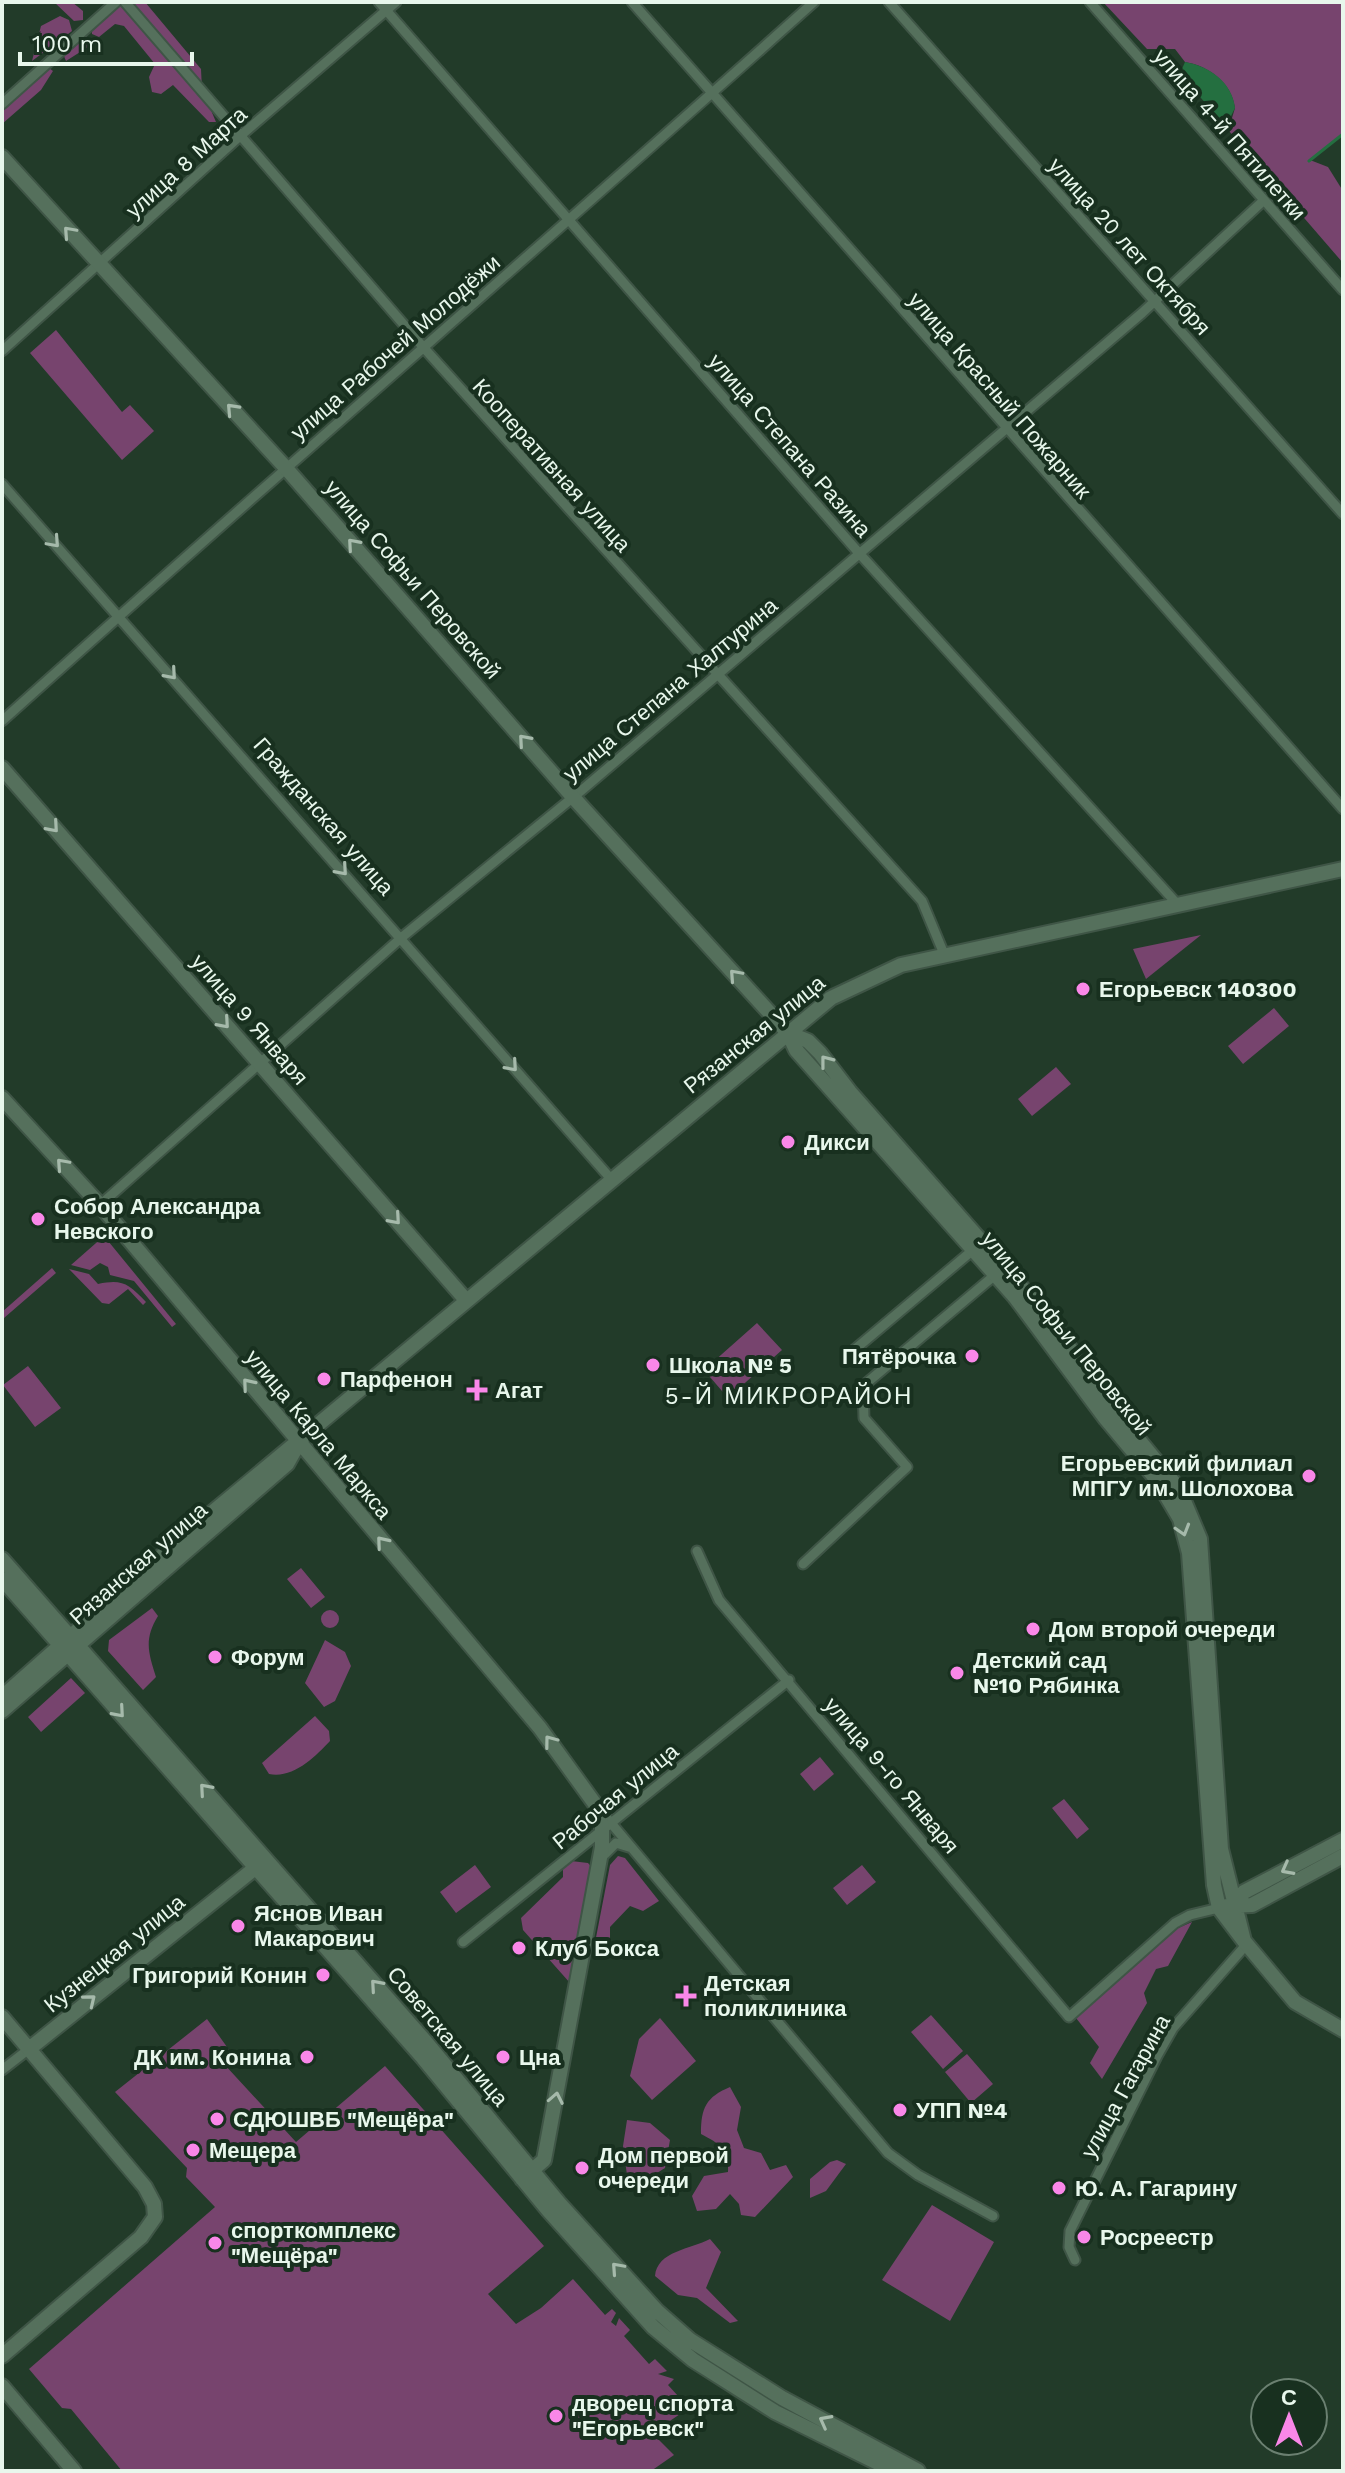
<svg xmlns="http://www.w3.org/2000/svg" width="1345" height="2473" font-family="'Work Sans',sans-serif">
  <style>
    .green { fill: #77446e }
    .water { fill: #246f40 }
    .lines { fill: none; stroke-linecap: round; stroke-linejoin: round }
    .stream { stroke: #246f40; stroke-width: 3 }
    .street-casing { stroke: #3f5546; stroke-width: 13 }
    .secondary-casing { stroke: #3f5546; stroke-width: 18 }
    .street { stroke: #55705c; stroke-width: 9 }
    .secondary { stroke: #55705c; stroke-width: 14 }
    .oneway { stroke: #a6baab }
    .poi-dot { fill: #f987e8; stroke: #18301f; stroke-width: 3 }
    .labels { text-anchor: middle; stroke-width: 8; stroke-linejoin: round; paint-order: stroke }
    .street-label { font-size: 22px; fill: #e8f7ec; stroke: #18301f }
    .poi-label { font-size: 22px; font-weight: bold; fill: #e8f7ec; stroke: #18301f; text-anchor: start }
    .neighbourhood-label { font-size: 24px; letter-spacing: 2px; fill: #e8f7ec; stroke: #18301f }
  </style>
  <rect width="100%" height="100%" fill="#223b29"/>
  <!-- green -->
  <path class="green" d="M54,2H72L83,11V20L74,21Z
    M128,2H145L201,69L202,89L216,122H209L173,85L161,94L152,92L149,77L155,64L124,26L115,24L99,37L92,34V27L115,6Z
    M1103,2H1343V134L1310,160L1328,167L1343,191V263L1223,124L1232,118L1235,108C1232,83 1209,66 1185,62L1175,49H1147Z
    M60,16L69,20L72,31L32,61L41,26Z
    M80,39L89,41L88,47L66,61L63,54Z
    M49,68L53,71L41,90L2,124V112Z
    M56,330L122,412L130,405L154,431L122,460L30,353Z
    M1201,935L1146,979L1133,949Z
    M1274,1008L1289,1026L1243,1064L1228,1046Z
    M1056,1067L1071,1084L1032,1116L1018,1099Z
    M104,1236L176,1324L172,1327L134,1281L110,1275L108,1267L100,1263L90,1270L71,1265Z
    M52,1268L56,1273L4,1318L2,1312Z
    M69,1269L89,1274L98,1284C122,1279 128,1283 146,1302L143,1305L128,1289L109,1304L102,1303Z
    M757,1323L782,1350L728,1398L704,1370Z
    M28,1366L61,1408L35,1427L3,1385Z
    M301,1568L325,1597L311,1608L287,1579Z
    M152,1608L158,1616C144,1639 148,1652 156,1677L143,1690L108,1651L109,1640Z
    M321 1619a9 9 0 1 1 18 0a9 9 0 1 1-18 0Z
    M325,1640L345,1652L351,1666L335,1701L324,1707L305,1683Z
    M71,1678L85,1693L41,1732L28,1717Z
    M315,1716L329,1731L330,1741C315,1757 293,1779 269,1774L262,1763Z
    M820,1757L834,1774L814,1791L800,1774Z
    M1064,1799L1089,1829L1077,1839L1052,1808Z
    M618,1856L625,1858L659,1901L643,1911L630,1906L610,1927V1945L604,1955L595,1957L593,1953L610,1865Z
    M571,1861L588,1863L593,1869L570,1983L523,1930L521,1918L563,1877V1868Z
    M475,1865L491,1887L456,1913L440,1892Z
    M862,1865L876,1882L847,1905L833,1888Z
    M1192,1922L1168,1966L1156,1969L1144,1993L1147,2003L1102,2079L1090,2063L1099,2047L1076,2018L1178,1928Z
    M931,2015L963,2051L943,2069L911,2032Z
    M660,2018L696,2061L652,2100L630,2076L639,2039Z
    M207,2019L232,2054L224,2064L296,2142L385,2066L544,2246L488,2294L516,2324L541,2308L573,2279L605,2315L612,2309L616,2313L611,2322L616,2326L619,2318L630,2330L624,2336L649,2364L655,2359L667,2371L658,2374L674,2379L668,2385L689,2408L652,2433L674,2455L651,2471H122L71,2409L62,2408L29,2369L215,2207L186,2177L187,2168L115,2092Z
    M967,2054L993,2084L971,2103L945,2072Z
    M730,2087L741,2107L737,2130L744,2148L761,2153L770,2170L786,2165L793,2177L755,2217L741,2215L739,2204L730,2194L716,2209L697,2211L692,2196L704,2176L728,2172C729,2149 720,2144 701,2134C701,2108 706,2097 730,2087Z
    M627,2120L650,2123L670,2140L665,2168L649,2178L627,2175L623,2146Z
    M837,2160L846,2164L826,2191L810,2198V2179L830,2162Z
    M932,2205L994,2242L950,2321L882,2280Z
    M710,2239L721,2252L706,2288L738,2321L730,2323L697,2298L678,2295L655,2276C657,2251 691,2249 710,2239Z"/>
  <!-- water -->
  <path class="water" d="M1185,62C1209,66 1232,82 1235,108L1227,124C1220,122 1184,79 1181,71Z"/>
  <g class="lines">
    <!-- stream -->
    <path class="stream" d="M1309,161L1343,134"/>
    <defs>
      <path id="street" d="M125,2L424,348L922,901L944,954
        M379,2L858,552L1179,906
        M632,2L1343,809
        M889,2L1343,514
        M1090,2L1343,290
        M2,104L116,2
        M2,351L239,137L396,2
        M2,484L611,1179
        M2,721C271,479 545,243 814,2
        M100,1205L401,938L582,790L1142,313L1263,201
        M854,1350L973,1250
        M697,1551L719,1600L1069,2017L1175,1923L1190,1915L1219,1908
        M803,1564L907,1467L864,1418L863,1386L995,1275
        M600,1810L888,2153L918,2175L993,2216
        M605,1854L616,1843L632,1848
        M463,1942L789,1680
        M2,2070L29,2049
        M1075,2260L1069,2247L1070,2231L1157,2056L1173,2028L1246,1945"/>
      <path id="secondary" d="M2,157L285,467L572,796L788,1033L796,1050L1015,1297L1106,1419L1157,1480L1180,1519L1189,1553L1214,1885L1219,1908L1244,1941
        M2,768L465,1299
        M788,1033L808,1041L820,1053L850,1092L1046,1315L1115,1411L1179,1489L1200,1539L1221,1849L1244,1941L1295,2002L1343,2030
        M2,1098L100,1205L540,1728L595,1804L602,1825V1847L544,2160L522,2179
        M2,1559L425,2041L559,2203L657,2311L690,2340L782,2398L918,2471
        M2,1579L423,2058L548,2210L653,2327L693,2360L775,2412L894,2471
        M2,1697L190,1531L831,998L901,965L1343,869
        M2,1711L287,1464L296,1448
        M1234,1905L1244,1892L1343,1840
        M1227,1906L1252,1905L1343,1856
        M2,2017L145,2187L154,2204L155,2217L141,2237L2,2356
        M29,2049L254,1869
        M2,2386L74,2471"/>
    </defs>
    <!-- street casing -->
    <use href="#street" class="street-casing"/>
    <!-- secondary casing -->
    <use href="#secondary" class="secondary-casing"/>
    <!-- street -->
    <use href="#street" class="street"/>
    <!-- secondary -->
    <use href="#secondary" class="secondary"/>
  </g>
  <!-- one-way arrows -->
  <defs><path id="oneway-chevron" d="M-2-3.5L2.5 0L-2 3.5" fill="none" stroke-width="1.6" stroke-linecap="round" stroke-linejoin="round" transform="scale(2)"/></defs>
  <g class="oneway">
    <use href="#oneway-chevron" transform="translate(69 232) rotate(-132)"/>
    <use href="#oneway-chevron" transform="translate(232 409) rotate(-133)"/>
    <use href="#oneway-chevron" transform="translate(54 542) rotate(48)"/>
    <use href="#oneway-chevron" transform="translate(353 544) rotate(-131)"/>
    <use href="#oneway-chevron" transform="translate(171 674) rotate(49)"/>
    <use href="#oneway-chevron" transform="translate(524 740) rotate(-131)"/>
    <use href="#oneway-chevron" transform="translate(53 827) rotate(49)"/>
    <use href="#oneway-chevron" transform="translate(342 870) rotate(49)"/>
    <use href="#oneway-chevron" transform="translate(735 975) rotate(-132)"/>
    <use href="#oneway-chevron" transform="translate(224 1023) rotate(49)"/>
    <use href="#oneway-chevron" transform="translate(826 1061) rotate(-128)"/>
    <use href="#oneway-chevron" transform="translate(512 1066) rotate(49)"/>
    <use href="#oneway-chevron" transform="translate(62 1164) rotate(-132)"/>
    <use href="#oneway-chevron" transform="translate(395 1219) rotate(49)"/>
    <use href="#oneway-chevron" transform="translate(248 1384) rotate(-130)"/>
    <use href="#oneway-chevron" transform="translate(1183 1530) rotate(73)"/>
    <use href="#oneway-chevron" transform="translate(382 1542) rotate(-130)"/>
    <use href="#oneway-chevron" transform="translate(119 1712) rotate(49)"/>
    <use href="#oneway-chevron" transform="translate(550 1741) rotate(-127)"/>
    <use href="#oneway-chevron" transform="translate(205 1789) rotate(-131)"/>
    <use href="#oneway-chevron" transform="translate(1287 1869) rotate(152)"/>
    <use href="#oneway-chevron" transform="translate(376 1985) rotate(-131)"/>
    <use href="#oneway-chevron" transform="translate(90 2000) rotate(-39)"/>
    <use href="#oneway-chevron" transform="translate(556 2098) rotate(-79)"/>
    <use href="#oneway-chevron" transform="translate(617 2268) rotate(-132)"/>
    <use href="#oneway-chevron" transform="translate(825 2421) rotate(-152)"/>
  </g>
  <!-- markers -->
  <g class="poi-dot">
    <circle cx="1083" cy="989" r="8"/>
    <circle cx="788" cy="1142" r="8"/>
    <circle cx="38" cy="1219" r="8"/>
    <circle cx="972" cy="1356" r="8"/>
    <circle cx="653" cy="1365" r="8"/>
    <circle cx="324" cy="1379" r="8"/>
    <path d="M473 1378h8v8h8v8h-8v8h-8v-8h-8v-8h8z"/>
    <circle cx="1309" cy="1476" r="8"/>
    <circle cx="1033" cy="1629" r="8"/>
    <circle cx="215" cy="1657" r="8"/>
    <circle cx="957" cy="1673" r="8"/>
    <circle cx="238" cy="1926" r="8"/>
    <circle cx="519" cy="1948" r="8"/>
    <circle cx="323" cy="1975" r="8"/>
    <path d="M682 1984h8v8h8v8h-8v8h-8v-8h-8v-8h8z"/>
    <circle cx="307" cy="2057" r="8"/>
    <circle cx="503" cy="2057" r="8"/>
    <circle cx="900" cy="2110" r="8"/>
    <circle cx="217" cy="2119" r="8"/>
    <circle cx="193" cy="2150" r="8"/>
    <circle cx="582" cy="2168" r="8"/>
    <circle cx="1059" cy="2188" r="8"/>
    <circle cx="1084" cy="2237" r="8"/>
    <circle cx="215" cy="2243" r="8"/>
    <circle cx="556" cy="2416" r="8"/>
  </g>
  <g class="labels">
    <!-- street labels -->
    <g class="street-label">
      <text transform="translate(1230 134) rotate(49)" y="8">улица 4-й Пятилетки</text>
      <text transform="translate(186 162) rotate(-42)" y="8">улица 8 Марта</text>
      <text transform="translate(1130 246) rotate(48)" y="8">улица 20 лет Октября</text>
      <text transform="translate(395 347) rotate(-41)" y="8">улица Рабочей Молодёжи</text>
      <text transform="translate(1000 395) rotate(49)" y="8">улица Красный Пожарник</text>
      <text transform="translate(790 445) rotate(49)" y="8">улица Степана Разина</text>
      <text transform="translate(552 465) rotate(48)" y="8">Кооперативная улица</text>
      <text transform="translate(413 579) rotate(49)" y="8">улица Софьи Перовской</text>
      <text transform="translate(670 689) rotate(-40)" y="8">улица Степана Халтурина</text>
      <text transform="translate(324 816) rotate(49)" y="8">Гражданская улица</text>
      <text transform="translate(250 1019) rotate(49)" y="8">улица 9 Января</text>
      <text transform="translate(754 1034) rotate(-39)" y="8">Рязанская улица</text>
      <text transform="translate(1067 1333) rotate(51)" y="8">улица Софьи Перовской</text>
      <text transform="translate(319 1434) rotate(50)" y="8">улица Карла Маркса</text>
      <text transform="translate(138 1563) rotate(-41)" y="8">Рязанская улица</text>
      <text transform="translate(892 1775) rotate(50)" y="8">улица 9-го Января</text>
      <text transform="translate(615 1796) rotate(-39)" y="8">Рабочая улица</text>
      <text transform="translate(114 1953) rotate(-39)" y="8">Кузнецкая улица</text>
      <text transform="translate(448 2036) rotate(50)" y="8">Советская улица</text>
      <text transform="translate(1125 2086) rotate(-61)" y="8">улица Гагарина</text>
    </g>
    <!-- poi labels -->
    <g class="poi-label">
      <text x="1099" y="997">Егорьевск 140300</text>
      <text x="804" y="1150">Дикси</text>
      <text x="54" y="1214">Собор Александра<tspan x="54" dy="25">Невского</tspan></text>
      <text x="956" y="1364" text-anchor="end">Пятёрочка</text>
      <text x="669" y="1373">Школа № 5</text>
      <text x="340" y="1387">Парфенон</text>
      <text x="495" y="1398">Агат</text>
      <text x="1293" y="1471" text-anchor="end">Егорьевский филиал<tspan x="1293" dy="25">МПГУ им. Шолохова</tspan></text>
      <text x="1049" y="1637">Дом второй очереди</text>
      <text x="231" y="1665">Форум</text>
      <text x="973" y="1668">Детский сад<tspan x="973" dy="25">№10 Рябинка</tspan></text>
      <text x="254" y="1921">Яснов Иван<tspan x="254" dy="25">Макарович</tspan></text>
      <text x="535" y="1956">Клуб Бокса</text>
      <text x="307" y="1983" text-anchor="end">Григорий Конин</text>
      <text x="704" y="1991">Детская<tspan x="704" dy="25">поликлиника</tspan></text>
      <text x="291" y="2065" text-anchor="end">ДК им. Конина</text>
      <text x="519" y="2065">Цна</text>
      <text x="916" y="2118">УПП №4</text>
      <text x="233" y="2127">СДЮШВБ "Мещёра"</text>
      <text x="209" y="2158">Мещера</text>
      <text x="598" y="2163">Дом первой<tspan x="598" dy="25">очереди</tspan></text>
      <text x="1075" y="2196">Ю. А. Гагарину</text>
      <text x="231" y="2238">спорткомплекс<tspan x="231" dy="25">"Мещёра"</tspan></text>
      <text x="1100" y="2245">Росреестр</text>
      <text x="572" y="2411">дворец спорта<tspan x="572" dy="25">"Егорьевск"</tspan></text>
    </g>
    <!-- neighbourhood labels -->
    <g class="neighbourhood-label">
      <text x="789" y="1404">5-Й МИКРОРАЙОН</text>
    </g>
  </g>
  <!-- border -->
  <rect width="1345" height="2473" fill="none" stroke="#e8f7ec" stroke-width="8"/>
  <!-- north arrow -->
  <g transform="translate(1289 2417)"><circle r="38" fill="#18301f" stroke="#6b8071" stroke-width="2"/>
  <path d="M0-6L14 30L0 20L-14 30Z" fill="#f987e8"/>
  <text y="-12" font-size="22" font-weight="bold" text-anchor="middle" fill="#e8f7ec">С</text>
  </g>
  <!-- scale -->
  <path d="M20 52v12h172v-12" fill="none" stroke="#e8f7ec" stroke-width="4"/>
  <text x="32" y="52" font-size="24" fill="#e8f7ec" stroke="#18301f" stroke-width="6" paint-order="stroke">100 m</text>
</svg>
